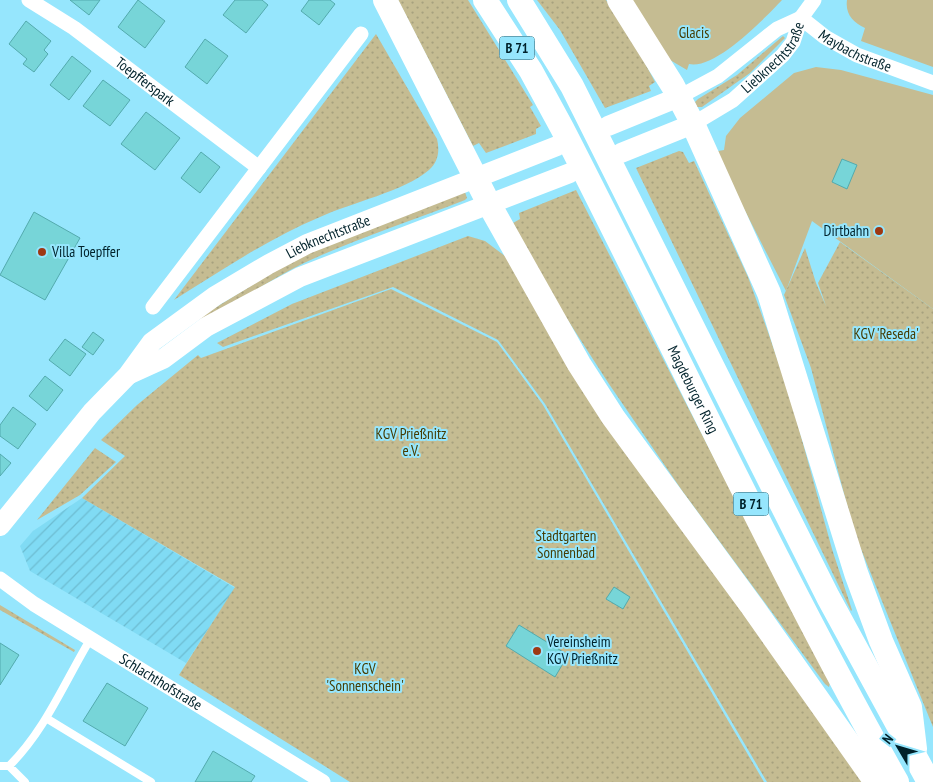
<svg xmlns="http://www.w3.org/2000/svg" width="933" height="782" font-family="'PT Sans Narrow',sans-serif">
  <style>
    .industrial { fill: url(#industrial-furrows) }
    .grass { fill: url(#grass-dots) }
    .park { fill: #c5bc92 }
    .building { fill: #77d5d8; stroke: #53aaad }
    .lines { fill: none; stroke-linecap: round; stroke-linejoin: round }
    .service { stroke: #fff; stroke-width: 8 }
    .minor { stroke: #fff; stroke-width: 15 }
    .secondary { stroke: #fff; stroke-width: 20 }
    .trunk { stroke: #fff; stroke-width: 24 }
    .poi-dot { fill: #9e3813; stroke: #96e6fd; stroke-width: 2 }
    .labels { text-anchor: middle; stroke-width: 4; stroke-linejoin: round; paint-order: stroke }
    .shield { fill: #96e6fd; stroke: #2d5d6a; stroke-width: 1 }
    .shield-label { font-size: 14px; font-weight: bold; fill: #00222b }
    .park-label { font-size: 15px; fill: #463c03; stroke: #96e6fd }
    .street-label { font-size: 15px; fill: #00222b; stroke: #96e6fd }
    .poi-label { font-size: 15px; fill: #00222b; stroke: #96e6fd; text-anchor: start }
  </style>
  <defs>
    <pattern id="industrial-furrows" width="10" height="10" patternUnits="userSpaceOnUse" patternTransform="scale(1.25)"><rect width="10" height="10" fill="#80dbf4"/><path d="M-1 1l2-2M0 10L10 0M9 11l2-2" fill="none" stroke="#6dbcd1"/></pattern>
    <pattern id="grass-dots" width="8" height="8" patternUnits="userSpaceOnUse" patternTransform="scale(1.25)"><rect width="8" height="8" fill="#c5bc92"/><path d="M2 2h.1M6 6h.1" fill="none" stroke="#a7a17e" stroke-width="1.8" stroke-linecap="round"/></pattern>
  </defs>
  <rect width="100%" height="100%" fill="#96e6fd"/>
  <!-- industrial -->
  <path class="industrial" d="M82,498L235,588L186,663L30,571L20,546L33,531Z"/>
  <!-- grass -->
  <path class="grass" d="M398,0H468L533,105L530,107L541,126L536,129V134L486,153L479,143L473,146Z
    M537,0H606L635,44L655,82L649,86L651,91L605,108L560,30Z
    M376,34L437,139C440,151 438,162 429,170C405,191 350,203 320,217C268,239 222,270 174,300Z
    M783,36L785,38L750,73L702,107H697L695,102L698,99L737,75Z
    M679,151L683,152L689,163L694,161L748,277L768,332L790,396L832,549L852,610L851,611L636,168Z
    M576,190L830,683L829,687L825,684L683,492L609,384L558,305L513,223L520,219L519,213Z
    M465,192L467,198L465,200C412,221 355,239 304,263C266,281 232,309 192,322L294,259Z
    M468,236L485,241L505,256L862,782H767L545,404L498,340L393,287L223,347L217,343L292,304Z
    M840,242L933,309V727L854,532L811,368L784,295L805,248L816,283L826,306L818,283Z
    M391,289L497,342L543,405L764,782H350L179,675L235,587L82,498L125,456L101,440L137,405L198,355L201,358Z
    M95,448L116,462L80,495L37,520Z
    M0,605L75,650L74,652L0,610Z"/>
  <!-- park -->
  <path class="park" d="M629,0H782C765,18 715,70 689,64L687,70L670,60Z
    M847,0H933V67L861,41L865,28C853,22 845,14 847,0Z
    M816,67L841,70L933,95V309L812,221L786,291L722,166L718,151L724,150L726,136L740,118L794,73Z"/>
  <!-- building -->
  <path class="building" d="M70,0H100L89,15Z
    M138,0L165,21L145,48L118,27Z
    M235,0H262L268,5L246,33L223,15Z
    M309,0H330L335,4L319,25L301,11Z
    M26,21L51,41L44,50L48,54L34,72L23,64L27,59L9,44Z
    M205,39L228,56L207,84L185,67Z
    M72,56L91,71L69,100L50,85Z
    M103,80L130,100L110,126L83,106Z
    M146,112L180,138L155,170L121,144Z
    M201,152L220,167L200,193L181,178Z
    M842,159L857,165L847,189L832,182Z
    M34,212L80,238L45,300L0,275Z
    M93,332L104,340L93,355L82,347Z
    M65,339L86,354L70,376L49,360Z
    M45,376L63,390L47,411L29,396Z
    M13,407L36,424L18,449L0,436V425Z
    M0,454L11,463L0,476Z
    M614,587L630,597L623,609L606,599Z
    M519,625L568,655L555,677L506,646Z
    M0,643L19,655L0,685Z
    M107,683L148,708L125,746L83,721Z
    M213,751L255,776L251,782H195Z"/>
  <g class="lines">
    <!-- service -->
    <path class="service" d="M46,718L151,782
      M0,766H9C45,731 65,681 91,638
      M9,766L25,782"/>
    <!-- minor -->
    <g class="minor">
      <path id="s1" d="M29,0L74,28L259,168"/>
      <path id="s2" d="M801,18L825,37L857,55L933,83"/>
      <path d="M679,97L718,76L777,29L801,18"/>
      <path id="s3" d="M693,124L733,100L783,55L793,42L801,18L814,0"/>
      <path d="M153,307L361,34"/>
      <path id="s4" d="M0,579L34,604L323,782"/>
    </g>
    <!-- secondary -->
    <g class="secondary">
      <path d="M608,126L679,97"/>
      <path d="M621,153L693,124"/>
      <path d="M130,374L163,359L206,327L300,277L570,173"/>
      <path id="s5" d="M0,526L92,412L128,375L152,342L215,296L269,264L307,244L557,146"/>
    </g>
    <!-- trunk -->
    <g class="trunk">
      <path d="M385,0L489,204L579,364L613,417L751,605L876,782"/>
      <path id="s6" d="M485,0L531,71L562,128C674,346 777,569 897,782"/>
      <path d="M519,0L572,86L828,597L929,782"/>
      <path d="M619,0L673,86L693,124L769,293L856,573L881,641L910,707L915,749"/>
    </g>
  </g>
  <!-- markers -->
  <g class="poi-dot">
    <circle cx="879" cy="231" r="5"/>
    <circle cx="42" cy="252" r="5"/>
    <circle cx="537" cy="651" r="5"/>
  </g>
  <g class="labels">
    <!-- shield labels -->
    <g class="shield">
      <rect x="499.5" y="36.5" width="35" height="23" rx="4"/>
      <rect x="733.5" y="492.5" width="35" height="23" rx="4"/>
    </g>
    <g class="shield-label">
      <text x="517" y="53">B 71</text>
      <text x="751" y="509">B 71</text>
    </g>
    <!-- park labels -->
    <g class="park-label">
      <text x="694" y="38">Glacis</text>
      <text x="886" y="339">KGV 'Reseda'</text>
      <text x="411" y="439">KGV Prießnitz<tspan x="411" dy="17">e.V.</tspan></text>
      <text x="566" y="541">Stadtgarten<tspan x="566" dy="17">Sonnenbad</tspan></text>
      <text x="365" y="674">KGV<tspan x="365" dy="17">'Sonnenschein'</tspan></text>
    </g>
    <!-- street labels -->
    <g class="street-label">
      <text dy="5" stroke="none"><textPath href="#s2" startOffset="64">Maybachstraße</textPath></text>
      <text dy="5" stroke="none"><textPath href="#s3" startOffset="106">Liebknechtstraße</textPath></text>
      <text dy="5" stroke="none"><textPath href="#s1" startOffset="142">Toepfferspark</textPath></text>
      <text dy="5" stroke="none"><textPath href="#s5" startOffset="445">Liebknechtstraße</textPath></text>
      <text dy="5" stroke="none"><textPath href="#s6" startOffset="442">Magdeburger Ring</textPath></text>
      <text dy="5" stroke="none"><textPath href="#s4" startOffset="191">Schlachthofstraße</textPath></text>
    </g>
    <!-- poi labels -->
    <g class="poi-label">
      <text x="869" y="236" text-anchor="end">Dirtbahn</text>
      <text x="52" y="257">Villa Toepffer</text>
      <text x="547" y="647">Vereinsheim<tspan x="547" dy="17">KGV Prießnitz</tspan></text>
    </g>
  </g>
  <!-- north arrow -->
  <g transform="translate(898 747) rotate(308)" stroke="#96e6fd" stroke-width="4" paint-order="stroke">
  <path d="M0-4L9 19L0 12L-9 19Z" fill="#00222b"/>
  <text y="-8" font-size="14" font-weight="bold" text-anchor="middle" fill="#00222b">N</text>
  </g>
</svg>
